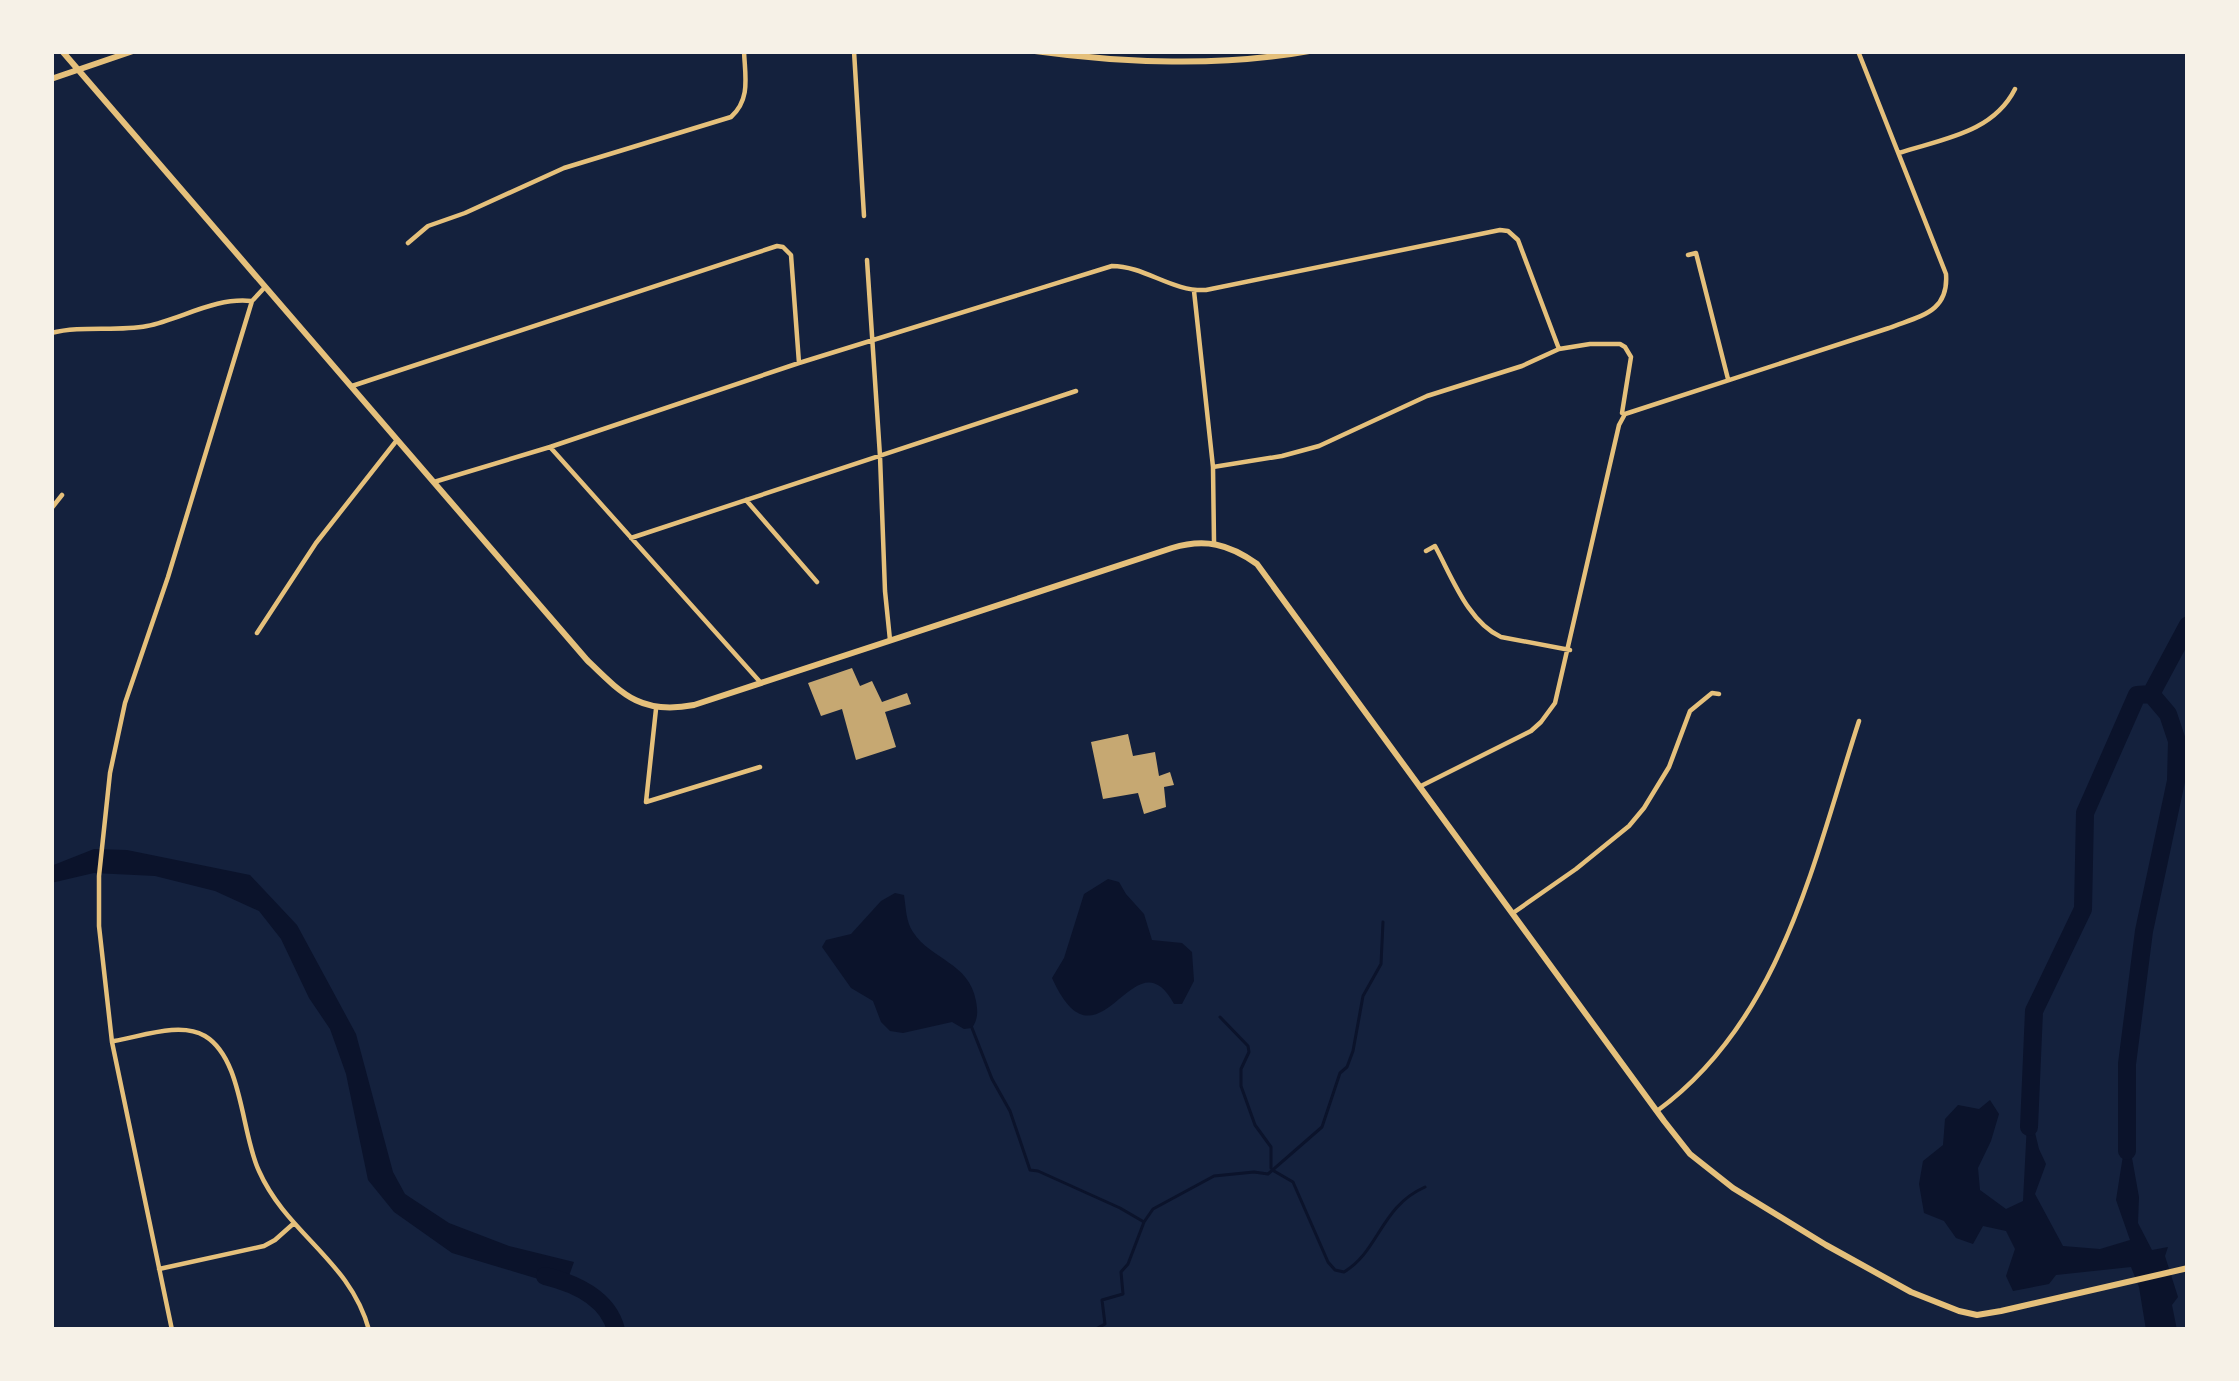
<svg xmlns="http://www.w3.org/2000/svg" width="2239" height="1381" font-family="Ubuntu,sans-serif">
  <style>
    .water { fill: #0b132b }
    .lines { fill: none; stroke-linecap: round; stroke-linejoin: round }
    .stream { stroke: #0b132b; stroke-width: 3 }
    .river { stroke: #0b132b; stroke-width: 18 }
    .building { fill: #c6a872 }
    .minor { stroke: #e5c07b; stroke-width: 4.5 }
    .tertiary { stroke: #e5c07b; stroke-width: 6 }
  </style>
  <rect width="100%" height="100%" fill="#14213d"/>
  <!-- water -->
  <path class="water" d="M94,849L127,850L250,875L297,925L356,1034L393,1172L405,1194L449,1223L509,1246L574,1262L565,1287L452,1253L394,1212L368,1180L346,1074L330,1029L309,998L281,939L259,911L215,891L155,876L94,873L51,883V866Z
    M1108,879L1119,882L1126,894L1144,914L1152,940L1182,943L1192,952L1194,981L1182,1004H1174C1134,929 1099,1082 1052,978L1064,958L1084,894Z
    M895,893L904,895C906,908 906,922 913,932C931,960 969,962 976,1001C978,1012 978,1019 972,1028L964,1029L952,1022L903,1033L890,1031L881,1022L873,1001L851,988L822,947L826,940L851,934L881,901Z
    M1990,1100L1999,1114L1991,1141L1978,1168L1980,1190L2006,1209L2023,1201L2028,1104L2039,1149L2046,1164L2035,1194L2063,1246L2100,1249L2130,1240L2116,1200L2127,1130L2139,1197L2138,1223L2152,1250L2168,1247L2165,1256L2178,1297L2172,1305L2177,1330H2146L2139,1287L2131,1267L2056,1275L2049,1284L2013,1291L2006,1276L2015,1249L2006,1231L1983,1226L1973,1244L1956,1238L1944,1221L1924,1213L1919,1184L1923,1161L1943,1145L1945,1119L1958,1105L1979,1109Z"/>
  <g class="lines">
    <!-- stream -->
    <path class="stream" d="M1220,1017L1248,1046L1249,1052L1241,1069V1086L1255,1125L1271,1147V1168
      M972,1028L992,1079L1010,1111L1030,1170L1038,1171L1120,1208L1144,1222
      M1274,1171L1293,1182L1328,1262L1335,1270L1344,1272C1380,1250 1380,1207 1425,1187
      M1094,1330L1105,1324L1102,1300L1123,1294L1121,1272L1128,1264L1144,1222L1153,1209L1214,1176L1254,1172L1268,1174L1322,1127L1340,1073L1347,1067L1353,1051L1363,996L1381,964L1383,922"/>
    <!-- river -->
    <path class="river" d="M2029,1127L2034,1011L2083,909L2085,813L2137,695L2151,694L2188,625
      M2127,1151V1064L2144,931L2176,781L2177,741L2168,714L2151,694
      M545,1276C574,1283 608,1298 616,1330"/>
  </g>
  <!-- building -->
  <path class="building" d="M852,668L860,686L872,681L882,702L907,693L911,704L885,712L896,747L856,760L842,709L821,716L808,683Z
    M1128,734L1133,756L1155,752L1159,776L1170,772L1174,785L1164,787L1166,807L1144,814L1138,793L1103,799L1091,742Z"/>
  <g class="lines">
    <!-- minor -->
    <path class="minor" d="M854,51L864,216
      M1899,153C1942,139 1993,133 2015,89
      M408,243L428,226L465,213L564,168L731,117C751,99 745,76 744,51
      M1688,255L1696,253L1728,379
      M867,260L880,456L885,591L890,640
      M1194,291L1213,467L1214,542
      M51,333C83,325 115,332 147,326C181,319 216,297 251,301
      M352,386L777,246L783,247L791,255L799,363
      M550,447L761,683
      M1213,467L1282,456L1319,446L1427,396L1522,366L1559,349L1590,344H1620L1625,347L1631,357L1622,413
      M434,482L550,447L799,363L1112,266C1145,266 1172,292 1206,290L1500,230L1508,231L1518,240L1559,349
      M746,500L817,582
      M51,509L62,495
      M631,538L1076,391
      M1426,551L1435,546C1452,577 1468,622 1501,637L1570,650
      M257,633L316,543L397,440
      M656,709L646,802L760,767
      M1421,786L1531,731L1541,722L1555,703L1619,425L1625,414L1889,328C1919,316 1949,313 1946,274L1858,51
      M1513,913L1576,869L1629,826L1644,808L1669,767L1690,711L1712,693L1719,694
      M114,1041C140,1037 180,1021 205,1036C243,1059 241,1133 259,1171C287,1234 350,1260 369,1330
      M1657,1111C1782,1020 1814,859 1859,721
      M159,1269L264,1246L275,1240L293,1224
      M172,1330L112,1042L99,926V876L110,773L125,703L168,577L252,301L265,287"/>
    <!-- tertiary -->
    <path class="tertiary" d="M62,51L587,660C623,695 641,715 694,705L1172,548C1205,538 1229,544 1257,564L1664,1121L1690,1154L1733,1188L1826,1245L1911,1292L1959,1311L1977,1315L2001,1311L2188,1268
      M1035,51C1122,63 1222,67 1309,51
      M51,79L133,51"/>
  </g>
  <!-- border -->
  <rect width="2239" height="1381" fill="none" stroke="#f6f1e7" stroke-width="108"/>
</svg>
